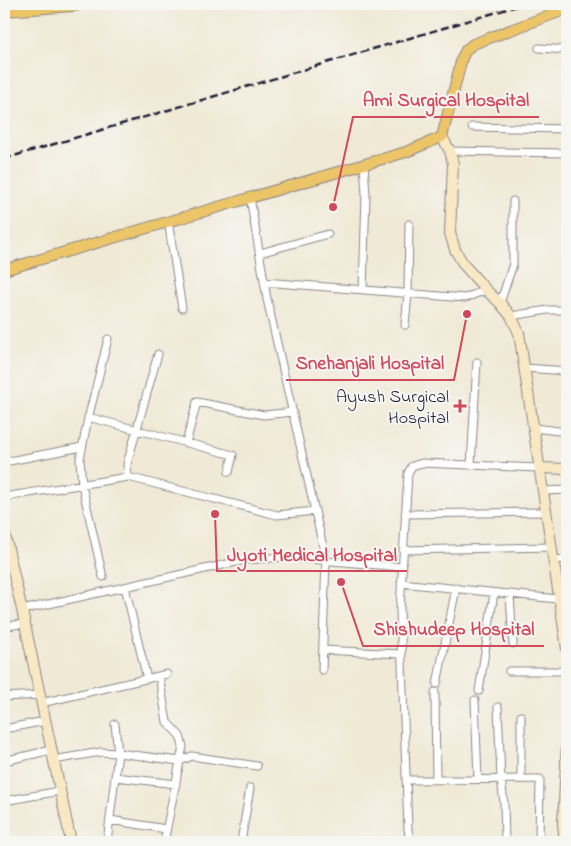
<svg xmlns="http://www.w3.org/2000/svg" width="571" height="846" font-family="'Indie Flower',sans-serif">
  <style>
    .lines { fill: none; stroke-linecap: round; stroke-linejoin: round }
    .street-casing { stroke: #898688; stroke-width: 9 }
    .secondary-casing { stroke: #898688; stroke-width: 12 }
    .primary-casing { stroke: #898688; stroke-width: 12 }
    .street { stroke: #fff; stroke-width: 7 }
    .secondary { stroke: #f8e8c3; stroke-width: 10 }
    .primary { stroke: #edc569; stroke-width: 10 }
    .rail { stroke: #22223b; stroke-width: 2.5; stroke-dasharray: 8 4; stroke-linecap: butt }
    .poi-dot { fill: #d1495b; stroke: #f6f6f2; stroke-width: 2 }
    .labels { text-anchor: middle; stroke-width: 4; stroke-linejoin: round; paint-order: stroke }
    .poi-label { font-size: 18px; fill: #22223b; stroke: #f6f6f2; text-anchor: end }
    .leader { fill: none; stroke: #d1495b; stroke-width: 2 }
    .callout-dot { fill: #d1495b; stroke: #f6f6f2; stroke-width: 2 }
    .callout-label { font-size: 19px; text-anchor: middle; font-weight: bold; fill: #d1495b; stroke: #f6f6f2; stroke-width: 4; stroke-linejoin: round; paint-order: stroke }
  </style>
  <rect width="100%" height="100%" fill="#f6f6f2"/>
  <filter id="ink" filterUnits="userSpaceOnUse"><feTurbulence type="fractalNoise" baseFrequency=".02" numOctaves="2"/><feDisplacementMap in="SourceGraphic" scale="10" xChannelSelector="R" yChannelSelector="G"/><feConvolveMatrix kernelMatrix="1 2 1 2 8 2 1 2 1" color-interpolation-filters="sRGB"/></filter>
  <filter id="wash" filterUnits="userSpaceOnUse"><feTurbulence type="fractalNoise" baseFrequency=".0096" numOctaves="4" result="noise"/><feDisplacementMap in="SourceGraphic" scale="20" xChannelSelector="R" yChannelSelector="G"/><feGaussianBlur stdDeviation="1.12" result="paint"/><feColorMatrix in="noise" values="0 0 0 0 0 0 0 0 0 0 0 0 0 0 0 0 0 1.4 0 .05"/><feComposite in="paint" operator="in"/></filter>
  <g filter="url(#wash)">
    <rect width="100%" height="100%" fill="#f0e9d5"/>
  </g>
  <g filter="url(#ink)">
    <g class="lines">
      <defs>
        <path id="street" d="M539,48L567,50
          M472,127L567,129
          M450,151L567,153
          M250,197L267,299L326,560L322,670
          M168,221L182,308
          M260,253L328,234
          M264,282L465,298L486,290
          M363,290L366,195L364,164
          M500,303L513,264V201
          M511,316L548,310H567
          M405,325L408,294L409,224
          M525,368L567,371
          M88,417L233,455L229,472
          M534,428L567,432
          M186,443L197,402L264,415L293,412
          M4,462L82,447
          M471,465L477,362
          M128,477L127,464L158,354
          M543,491L567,490
          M4,497L128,477L277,515L315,511
          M405,514L546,512
          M403,550L552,547
          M554,560L567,559
          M103,577L82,485L80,459L87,423L108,339
          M401,583L567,600
          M125,587L147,679
          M510,594L513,644
          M22,610L245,560L285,557L402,567
          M4,626L25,624
          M323,650L401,654
          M509,671H567
          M159,676L167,722L180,736L183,746L164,842
          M437,684L456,588
          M479,691L494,593
          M435,692L436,780
          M4,697L40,695
          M475,700L478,779
          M41,703L167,674
          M498,707L501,779L504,803L505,842
          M4,729L45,721
          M53,760L101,752L118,753L180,761L192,756L257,766
          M4,761L51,750
          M115,777L176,784
          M521,779V716
          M406,780L540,779L539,842
          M4,801L60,791
          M110,820L166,829
          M107,842L118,753L115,724
          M241,842L250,788
          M410,842L408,829L400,609L408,473L412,466L422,463L540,468"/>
        <path id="secondary" d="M442,137L450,151L453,164L450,233L455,250L464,265L486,290L500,303L511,316L519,333L567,649
          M540,468L567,469
          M4,531L22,610L71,842
          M565,842L563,824L567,742"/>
        <path id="primary" d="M4,11L74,6L80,4
          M4,270L406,152L442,137L462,58L466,50L473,44L567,9"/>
      </defs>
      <!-- street casing -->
      <use href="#street" class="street-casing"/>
      <!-- secondary casing -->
      <use href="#secondary" class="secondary-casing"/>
      <!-- primary casing -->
      <use href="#primary" class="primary-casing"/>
      <!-- street -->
      <use href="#street" class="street"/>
      <!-- secondary -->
      <use href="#secondary" class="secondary"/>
      <!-- primary -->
      <use href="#primary" class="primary"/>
      <!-- rail -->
      <path class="rail" d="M4,159L524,4"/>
    </g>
  </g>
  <!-- markers -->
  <path class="poi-dot" d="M457.5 398.5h5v5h5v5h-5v5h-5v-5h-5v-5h5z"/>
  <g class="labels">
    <!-- poi labels -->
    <g class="poi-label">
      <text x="449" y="402">Ayush Surgical<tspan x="449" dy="21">Hospital</tspan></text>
    </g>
  </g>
  <!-- callouts -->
  <path class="leader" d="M333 207L353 117H539M467 314L454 380H286M215 514L217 571H407M341 582L363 646H544"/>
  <g class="callout-dot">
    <circle cx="333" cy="207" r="5"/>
    <circle cx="467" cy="314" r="5"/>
    <circle cx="215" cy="514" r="5"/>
    <circle cx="341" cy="582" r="5"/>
  </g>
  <g class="callout-label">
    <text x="446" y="106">Ami Surgical Hospital</text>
    <text x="370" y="369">Snehanjali Hospital</text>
    <text x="312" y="561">Jyoti Medical Hospital</text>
    <text x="454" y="635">Shishudeep Hospital</text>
  </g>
  <!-- margin -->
  <rect width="571" height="846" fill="none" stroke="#f6f6f2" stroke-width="20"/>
</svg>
